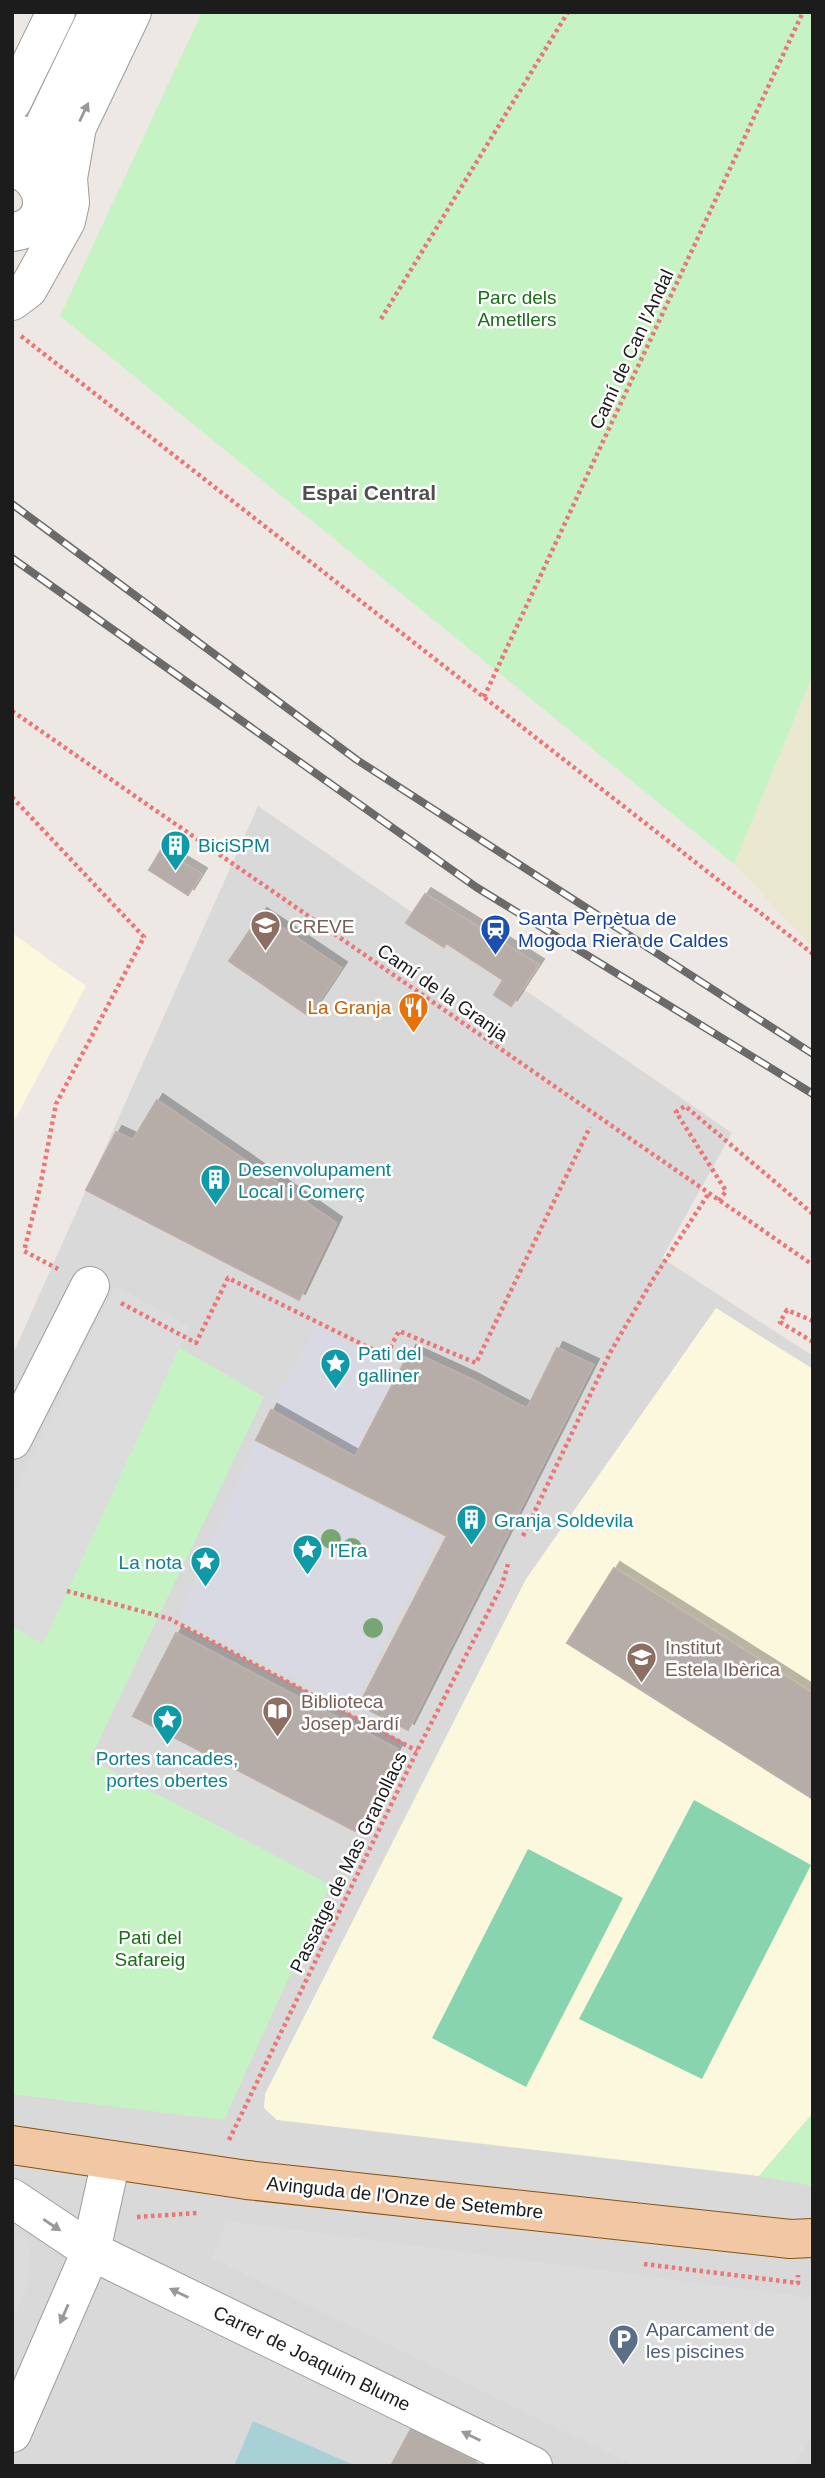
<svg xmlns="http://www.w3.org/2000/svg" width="825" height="2478" font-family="Helvetica,sans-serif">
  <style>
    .residential { fill: #dad9d9 }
    .education { fill: #fbf8dd }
    .farmland { fill: #eae9d0 }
    .park { fill: #c5f3c4 }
    .pitch { fill: #88d4af }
    .parking { fill: #dcdcdc }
    .plaza { fill: #d8d9e2 }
    .water { fill: #a8d1d6 }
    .building { fill: #b6ada9; stroke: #bdaea7; stroke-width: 2; filter: url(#shadow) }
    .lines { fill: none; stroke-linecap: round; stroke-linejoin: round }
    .minor-casing { stroke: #9d9d9d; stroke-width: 40 }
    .major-casing { stroke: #86520f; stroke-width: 40 }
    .path { stroke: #eb7676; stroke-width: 4.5; stroke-dasharray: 3.5 3.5; stroke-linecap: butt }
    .minor { stroke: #fff; stroke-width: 38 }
    .major { stroke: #f2c7a3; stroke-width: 38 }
    .rail-casing { stroke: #6a6a6a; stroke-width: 8 }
    .rail { stroke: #fff; stroke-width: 5; stroke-dasharray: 16; stroke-linecap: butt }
    .tree { fill: #78a572 }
    .oneway { fill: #999 }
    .labels { text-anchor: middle; stroke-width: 5; stroke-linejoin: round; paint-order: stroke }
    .park-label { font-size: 19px; fill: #186f16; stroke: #fff }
    .street-label { font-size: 19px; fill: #1c1c1c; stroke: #fff }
    .culture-label { font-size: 19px; fill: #0d838f; stroke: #fff; text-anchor: start }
    .transit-label { font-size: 19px; fill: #164399; stroke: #fff; text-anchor: start }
    .education-label { font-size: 19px; fill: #785e54; stroke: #fff; text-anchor: start }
    .food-label { font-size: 19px; fill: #c56008; stroke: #fff; text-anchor: end }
    .service-label { font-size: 19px; fill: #4e5e75; stroke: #fff; text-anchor: start }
    .neighbourhood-label { font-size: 21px; font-weight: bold; fill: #4f4f4f; stroke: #fff }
  </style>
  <defs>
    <filter id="shadow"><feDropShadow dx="6" dy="-6" stdDeviation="0" flood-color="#0004"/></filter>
  </defs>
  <rect width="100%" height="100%" fill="#ede8e3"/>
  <!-- residential -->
  <path class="residential" d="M258,806L732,1133L662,1258L813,1356V2466H12V1356Z"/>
  <!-- education -->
  <path class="education" d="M12,933L86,986L12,1125Z
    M716,1308L813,1369V2113L759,2176L277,2120L264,2108L265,2094L526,1579Z"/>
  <!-- farmland -->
  <path class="farmland" d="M813,674V948L734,864Z"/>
  <!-- park -->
  <path class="park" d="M202,12H813V674L734,864L60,316Z
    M179,1347L264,1397L90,1759L331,1885L224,2120L12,2094V1626L43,1643Z
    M813,2113V2186L759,2176Z"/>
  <!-- pitch -->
  <path class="pitch" d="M694,1800L811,1865L702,2079L579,2019Z
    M528,1849L623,1898L526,2087L432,2038Z"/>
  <!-- parking -->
  <path class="parking" d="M115,1286L189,1326L43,1644L12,1626V1494Z
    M227,2221L813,2298V2435L793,2466H634L211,2257Z
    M12,2235L28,2239L32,2275L12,2323Z"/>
  <!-- plaza -->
  <path class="plaza" d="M316,1326L399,1371L355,1457L271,1410Z
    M256,1440L439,1537L351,1707L178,1618Z"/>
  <!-- water -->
  <path class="water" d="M253,2421L354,2465V2466H234Z"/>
  <!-- building -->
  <path class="building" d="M161,850L201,874L188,895L149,870Z
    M425,894L538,965L511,1006L494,995L503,980L446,943L444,947L406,923Z
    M261,914L341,968L309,1016L229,961Z
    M157,1100L336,1223L299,1300L86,1190L116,1132L133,1140Z
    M557,1348L593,1365L408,1730L359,1705L447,1536L256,1440L271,1410L355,1457L410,1351L471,1379L527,1409Z
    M614,1568L813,1694V1799L567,1643Z
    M176,1633L397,1749L355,1831L133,1716Z
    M412,2427L482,2466H391Z"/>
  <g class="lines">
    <defs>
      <path id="minor" d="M12,102L56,12
        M46,122L99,12
        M12,133C34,137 51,148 62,167
        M12,168C51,177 53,228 12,232
        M12,301L28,289L66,221L70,203L68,178L77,127L132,12
        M12,1440L90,1286
        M12,2198L91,2251L533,2466
        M12,2433L91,2251L111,2160"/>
      <path id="major" d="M12,2145L247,2180L790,2239L813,2238"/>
    </defs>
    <!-- minor casing -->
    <use href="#minor" class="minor-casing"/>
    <!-- major casing -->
    <use href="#major" class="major-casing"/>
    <!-- path -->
    <path class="path" d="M381,319L568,12
      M21,336L813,954
      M484,697L803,12
      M12,711L813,1265
      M12,797L144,937L56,1104L40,1187L24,1251L58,1269
      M719,1201L726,1191L676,1112L685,1106L813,1214
      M121,1303L196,1343L228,1278L386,1356L399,1331L476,1363L590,1127
      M813,1321L787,1310L780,1322L813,1342
      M523,1536L611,1351L652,1281L709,1193
      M67,1591L170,1619L417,1751
      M229,2140L417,1751L502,1585L508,1564
      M137,2217L198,2213
      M644,2264L798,2283V2275"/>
    <!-- minor -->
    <use href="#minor" class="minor"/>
    <!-- major -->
    <use href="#major" class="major"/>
    <defs>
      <path id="rail" d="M12,504L357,760L813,1054
        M12,558L476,887L813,1094"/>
    </defs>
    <!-- rail casing -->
    <use href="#rail" class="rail-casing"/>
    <!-- rail -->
    <use href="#rail" class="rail"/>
  </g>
  <!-- trees -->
  <g class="tree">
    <circle cx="331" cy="1539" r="10"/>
    <circle cx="352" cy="1548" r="10"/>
    <circle cx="373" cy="1628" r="10"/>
  </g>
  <!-- one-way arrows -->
  <defs><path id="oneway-solid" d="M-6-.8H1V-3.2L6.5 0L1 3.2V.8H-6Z" transform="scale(1.75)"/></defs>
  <g class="oneway">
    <use href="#oneway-solid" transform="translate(84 112) rotate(-65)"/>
    <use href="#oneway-solid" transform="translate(52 2225) rotate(34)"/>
    <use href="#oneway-solid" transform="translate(179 2293) rotate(-154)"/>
    <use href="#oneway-solid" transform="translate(64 2314) rotate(114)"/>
    <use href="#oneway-solid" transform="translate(471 2436) rotate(-154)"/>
  </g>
  <!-- icons -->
  <defs>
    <symbol id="building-pin" viewBox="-11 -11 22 30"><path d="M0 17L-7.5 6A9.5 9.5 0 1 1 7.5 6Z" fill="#0f9aa8" stroke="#fff"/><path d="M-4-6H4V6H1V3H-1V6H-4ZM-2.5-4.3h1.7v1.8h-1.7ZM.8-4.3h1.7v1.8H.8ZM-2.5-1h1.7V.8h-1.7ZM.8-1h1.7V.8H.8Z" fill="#fff"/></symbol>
    <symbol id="university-pin" viewBox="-11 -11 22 30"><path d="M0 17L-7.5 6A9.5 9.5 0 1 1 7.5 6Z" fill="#8d6e63" stroke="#fff"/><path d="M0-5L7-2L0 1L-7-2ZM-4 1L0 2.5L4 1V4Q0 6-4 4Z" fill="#fff"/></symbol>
    <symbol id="station-pin" viewBox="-11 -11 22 30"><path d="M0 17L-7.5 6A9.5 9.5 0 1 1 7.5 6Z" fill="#1a4fb4" stroke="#fff"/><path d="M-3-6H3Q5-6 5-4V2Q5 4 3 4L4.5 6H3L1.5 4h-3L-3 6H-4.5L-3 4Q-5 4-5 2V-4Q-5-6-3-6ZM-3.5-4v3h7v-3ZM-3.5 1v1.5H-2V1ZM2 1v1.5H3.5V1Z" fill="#fff"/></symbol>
    <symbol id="restaurant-pin" viewBox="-11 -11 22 30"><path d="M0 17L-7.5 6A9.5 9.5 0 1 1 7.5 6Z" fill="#e8710a" stroke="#fff"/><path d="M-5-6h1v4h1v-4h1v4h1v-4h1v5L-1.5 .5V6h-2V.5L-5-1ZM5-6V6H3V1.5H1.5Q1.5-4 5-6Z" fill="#fff"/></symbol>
    <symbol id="sight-pin" viewBox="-11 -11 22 30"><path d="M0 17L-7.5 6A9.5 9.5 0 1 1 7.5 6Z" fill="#0f9aa8" stroke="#fff"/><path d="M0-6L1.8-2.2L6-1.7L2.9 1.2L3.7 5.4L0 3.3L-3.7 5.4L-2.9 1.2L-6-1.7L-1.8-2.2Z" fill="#fff"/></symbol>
    <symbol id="school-pin" viewBox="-11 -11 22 30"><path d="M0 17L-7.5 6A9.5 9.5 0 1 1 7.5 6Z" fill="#8d6e63" stroke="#fff"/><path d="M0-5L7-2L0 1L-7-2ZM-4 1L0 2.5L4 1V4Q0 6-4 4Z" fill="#fff"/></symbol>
    <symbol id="library-pin" viewBox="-11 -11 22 30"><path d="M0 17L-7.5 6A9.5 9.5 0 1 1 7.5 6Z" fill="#8d6e63" stroke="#fff"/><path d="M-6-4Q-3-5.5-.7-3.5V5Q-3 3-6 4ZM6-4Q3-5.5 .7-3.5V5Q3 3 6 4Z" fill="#fff"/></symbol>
    <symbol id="parking-pin" viewBox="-11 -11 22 30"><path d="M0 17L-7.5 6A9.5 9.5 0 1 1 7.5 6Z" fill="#5c6f8a" stroke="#fff"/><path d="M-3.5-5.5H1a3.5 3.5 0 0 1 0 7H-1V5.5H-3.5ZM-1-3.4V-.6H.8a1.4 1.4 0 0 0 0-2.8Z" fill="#fff"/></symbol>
  </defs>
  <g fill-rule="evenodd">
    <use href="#building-pin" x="158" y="828" width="35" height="47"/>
    <use href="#university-pin" x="248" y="908" width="35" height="47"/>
    <use href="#station-pin" x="478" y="912" width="35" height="47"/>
    <use href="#restaurant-pin" x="396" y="990" width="35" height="47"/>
    <use href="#building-pin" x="198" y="1162" width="35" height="47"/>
    <use href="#sight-pin" x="318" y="1346" width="35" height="47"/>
    <use href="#building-pin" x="454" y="1502" width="35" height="47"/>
    <use href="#sight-pin" x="290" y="1532" width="35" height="47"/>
    <use href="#sight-pin" x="188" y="1544" width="35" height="47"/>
    <use href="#school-pin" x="624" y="1640" width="35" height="47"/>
    <use href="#library-pin" x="260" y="1694" width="35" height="47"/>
    <use href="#sight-pin" x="150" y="1702" width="35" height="47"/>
    <use href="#parking-pin" x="606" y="2322" width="35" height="47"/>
  </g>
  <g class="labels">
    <!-- park labels -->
    <g class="park-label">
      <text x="517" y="304">Parc dels<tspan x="517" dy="22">Ametllers</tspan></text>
      <text x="150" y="1944">Pati del<tspan x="150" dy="22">Safareig</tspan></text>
    </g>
    <!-- street labels -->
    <g class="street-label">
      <text transform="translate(631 349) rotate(-65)" y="7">Camí de Can l'Andal</text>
      <text transform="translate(443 992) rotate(35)" y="7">Camí de la Granja</text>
      <text transform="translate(348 1862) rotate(-64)" y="7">Passatge de Mas Granollacs</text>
      <text transform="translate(405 2197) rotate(6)" y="7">Avinguda de l'Onze de Setembre</text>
      <text transform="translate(312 2358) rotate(26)" y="7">Carrer de Joaquim Blume</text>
    </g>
    <!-- culture labels -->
    <g class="culture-label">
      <text x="198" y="852">BiciSPM</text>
      <text x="238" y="1176">Desenvolupament<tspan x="238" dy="22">Local i Comerç</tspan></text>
      <text x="358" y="1360">Pati del<tspan x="358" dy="22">galliner</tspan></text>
      <text x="494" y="1527">Granja Soldevila</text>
      <text x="330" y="1557">l'Era</text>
      <text x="182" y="1569" text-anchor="end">La nota</text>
      <text x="167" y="1765" text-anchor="middle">Portes tancades,<tspan x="167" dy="22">portes obertes</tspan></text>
    </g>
    <!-- transit labels -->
    <g class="transit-label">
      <text x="518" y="925">Santa Perpètua de<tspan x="518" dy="22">Mogoda Riera de Caldes</tspan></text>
    </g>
    <!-- education labels -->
    <g class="education-label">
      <text x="289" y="933">CREVE</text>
      <text x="665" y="1654">Institut<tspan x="665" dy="22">Estela Ibèrica</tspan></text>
      <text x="301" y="1708">Biblioteca<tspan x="301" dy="22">Josep Jardí</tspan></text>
    </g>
    <!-- food labels -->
    <g class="food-label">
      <text x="391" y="1014">La Granja</text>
    </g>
    <!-- service labels -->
    <g class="service-label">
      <text x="646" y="2336">Aparcament de<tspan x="646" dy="22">les piscines</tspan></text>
    </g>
    <!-- neighbourhood labels -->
    <g class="neighbourhood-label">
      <text x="369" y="500">Espai Central</text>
    </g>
  </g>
  <!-- border -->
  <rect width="825" height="2478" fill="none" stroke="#1c1c1c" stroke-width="28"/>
</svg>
